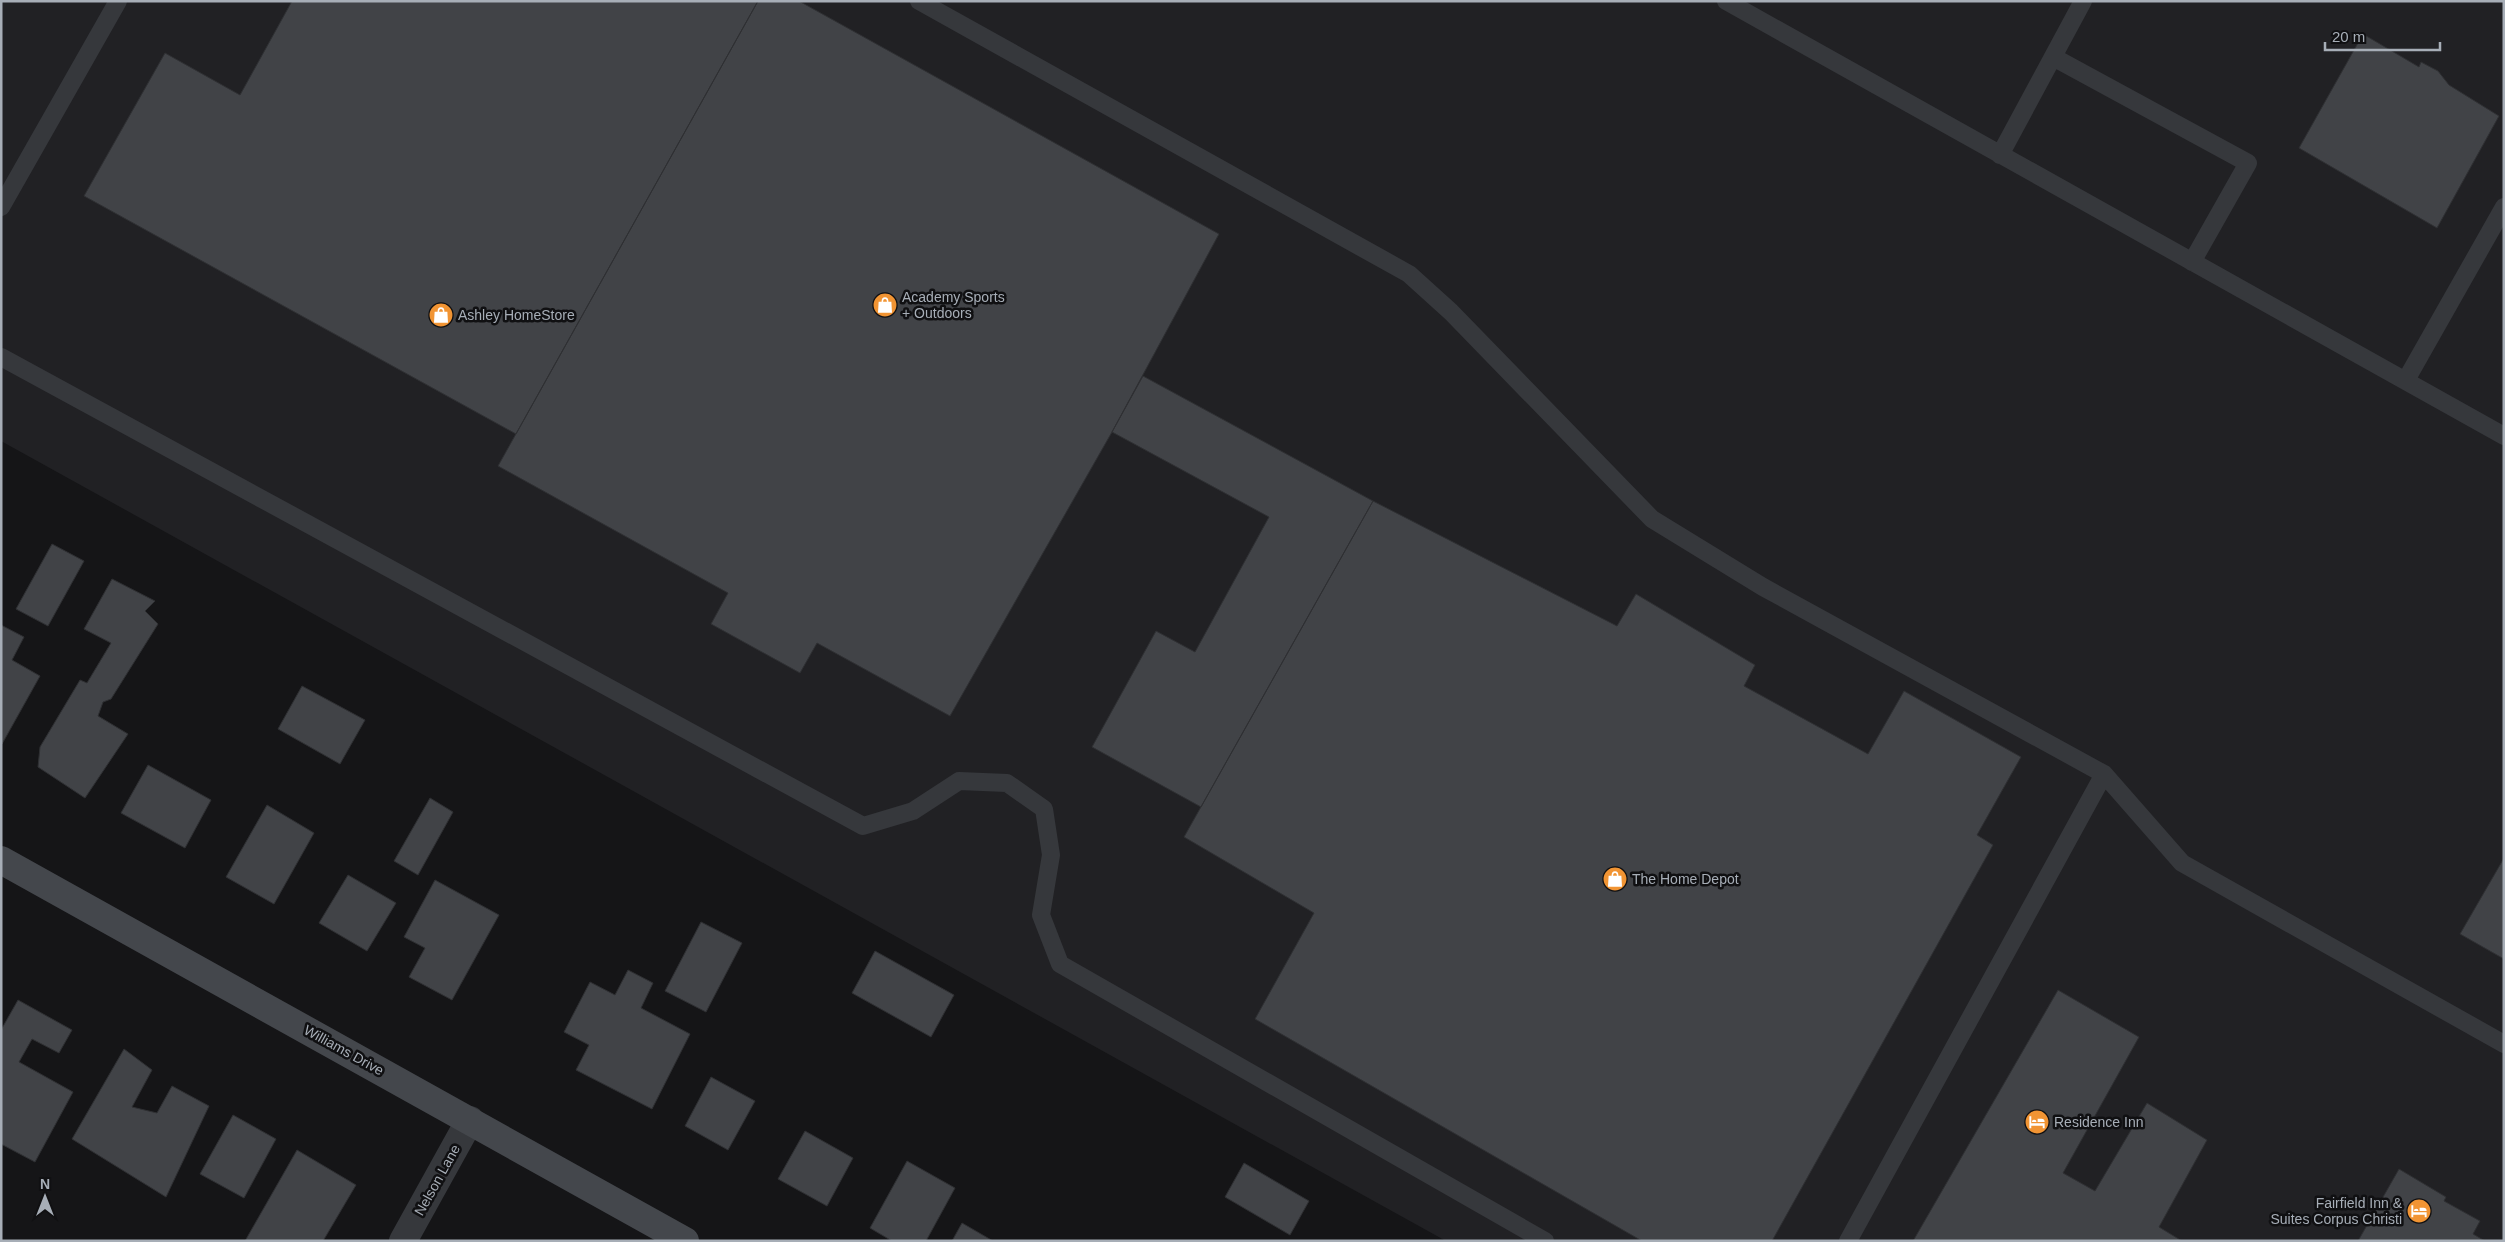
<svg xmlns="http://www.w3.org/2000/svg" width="2505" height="1242" font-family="Arial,sans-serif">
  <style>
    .built { fill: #212124 }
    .building { fill: #414347; stroke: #2f3033 }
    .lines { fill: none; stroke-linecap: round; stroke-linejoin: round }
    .lane { stroke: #36383c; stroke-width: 18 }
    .street { stroke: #36383c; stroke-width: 28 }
    .secondary { stroke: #44474c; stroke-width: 28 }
    .labels { text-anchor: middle; stroke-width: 5; stroke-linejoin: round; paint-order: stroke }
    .poi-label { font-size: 14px; fill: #a7aeb7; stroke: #101012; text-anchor: start }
    .street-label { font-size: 14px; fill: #a7aeb7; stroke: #101012 }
  </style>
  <rect width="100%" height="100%" fill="#151517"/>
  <!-- built -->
  <path class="built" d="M1,1H2504V1241H1446L1,441Z"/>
  <!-- building -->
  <path class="building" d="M292,1H758L516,434L84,196L165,53L240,95Z
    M758,1H799L1219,234L1112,432L950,716L817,643L800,673L711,624L728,593L498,466Z
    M2363,34L2419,67L2421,62L2438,71L2449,85L2499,116L2437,228L2299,148Z
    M1143,376L1373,501L1201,807L1092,747L1156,631L1195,652L1269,517L1112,432Z
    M1373,501L1617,626L1636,594L1755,665L1744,686L1868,754L1904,691L2021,757L1977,835L1993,845L1772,1241H1642L1255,1019L1314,913L1184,837Z
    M52,544L84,561L48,626L16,609Z
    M112,579L155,601L145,611L158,624L111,699L103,702L98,716L128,734L85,798L38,767L40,747L80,680L87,683L111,643L84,629Z
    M1,625L24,637L12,660L40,676L2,744Z
    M302,686L365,720L340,764L278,729Z
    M148,765L211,800L185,848L121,813Z
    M430,798L453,812L418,875L394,861Z
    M267,805L314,833L274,904L226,877Z
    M2504,858V959L2460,934Z
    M348,875L396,903L367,951L319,923Z
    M435,880L499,915L452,1000L409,977L425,948L404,937Z
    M701,922L742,943L706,1012L665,991Z
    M875,951L954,995L931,1037L852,993Z
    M628,970L653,983L641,1008L690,1034L652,1109L576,1070L589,1045L564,1032L590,982L615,995Z
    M2058,990L2139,1037L2063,1173L2095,1191L2147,1103L2207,1140L2159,1227L2182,1241H1913Z
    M18,1000L72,1030L59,1053L32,1039L19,1062L73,1092L35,1162L1,1144V1030Z
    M124,1049L152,1070L132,1107L157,1113L172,1086L209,1106L166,1197L72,1139Z
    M711,1077L755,1101L728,1150L685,1126Z
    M233,1115L276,1139L244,1198L200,1174Z
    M805,1131L853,1158L827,1206L778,1179Z
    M297,1150L356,1185L323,1241H245Z
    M907,1161L955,1188L926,1241H892L870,1228Z
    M1244,1163L1309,1201L1290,1235L1225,1197Z
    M2399,1169L2446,1197L2444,1201L2480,1221L2473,1234L2485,1241H2358Z
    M962,1223L993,1241H952Z"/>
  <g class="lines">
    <!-- lane -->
    <path class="lane" d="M919,1L1409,274L1451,312L1652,519L1763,587L2104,774L2182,863L2504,1044
      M1726,1L2504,436
      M2053,57L2248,163L2192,262
      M2000,155L2083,1
      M1,207L118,1
      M1,357L863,826L913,811L959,781L1007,783L1044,809L1051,855L1041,915L1060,964L1545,1241
      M2406,380L2504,207
      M1848,1241L2104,774"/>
    <!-- street -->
    <path class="street" d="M403,1241L470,1120"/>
    <!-- secondary -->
    <path class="secondary" d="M1,860L685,1241"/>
  </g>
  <!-- icons -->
  <defs>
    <symbol id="shop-disc" viewBox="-11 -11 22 22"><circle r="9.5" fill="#f19433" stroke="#101012"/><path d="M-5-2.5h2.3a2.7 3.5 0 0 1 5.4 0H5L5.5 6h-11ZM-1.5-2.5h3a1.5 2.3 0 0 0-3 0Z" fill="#fff"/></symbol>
    <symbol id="hotel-disc" viewBox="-11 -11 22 22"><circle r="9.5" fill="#f19433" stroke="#101012"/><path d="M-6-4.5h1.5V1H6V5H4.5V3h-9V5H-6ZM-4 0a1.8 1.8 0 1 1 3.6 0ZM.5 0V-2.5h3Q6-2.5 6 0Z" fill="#fff"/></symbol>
  </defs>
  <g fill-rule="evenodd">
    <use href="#shop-disc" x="871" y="291" width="28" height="28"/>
    <use href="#shop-disc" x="427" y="301" width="28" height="28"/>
    <use href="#shop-disc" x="1601" y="865" width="28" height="28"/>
    <use href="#hotel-disc" x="2023" y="1108" width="28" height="28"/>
    <use href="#hotel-disc" x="2405" y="1197" width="28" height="28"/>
  </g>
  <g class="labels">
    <!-- poi labels -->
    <g class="poi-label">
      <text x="902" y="302">Academy Sports<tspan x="902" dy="16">+ Outdoors</tspan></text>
      <text x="458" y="320">Ashley HomeStore</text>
      <text x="1632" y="884">The Home Depot</text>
      <text x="2054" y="1127">Residence Inn</text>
      <text x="2402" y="1208" text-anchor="end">Fairfield Inn &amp;<tspan x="2402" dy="16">Suites Corpus Christi</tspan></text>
    </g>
    <!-- street labels -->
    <g class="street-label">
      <text transform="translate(344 1050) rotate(29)" y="5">Williams Drive</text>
      <text transform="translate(437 1180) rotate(-61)" y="5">Nelson Lane</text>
    </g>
  </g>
  <!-- border -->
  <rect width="2505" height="1242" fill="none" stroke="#a7aeb7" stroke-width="5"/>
  <!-- north arrow -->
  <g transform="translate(45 1197)" stroke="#101012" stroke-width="4" paint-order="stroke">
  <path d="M0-4L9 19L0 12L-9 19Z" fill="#a7aeb7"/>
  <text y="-8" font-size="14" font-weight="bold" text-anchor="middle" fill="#a7aeb7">N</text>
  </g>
  <!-- scale -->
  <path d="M2325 42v8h115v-8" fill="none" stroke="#a7aeb7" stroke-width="2.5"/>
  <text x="2332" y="42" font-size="15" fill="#a7aeb7" stroke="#101012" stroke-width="4" paint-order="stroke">20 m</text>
</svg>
